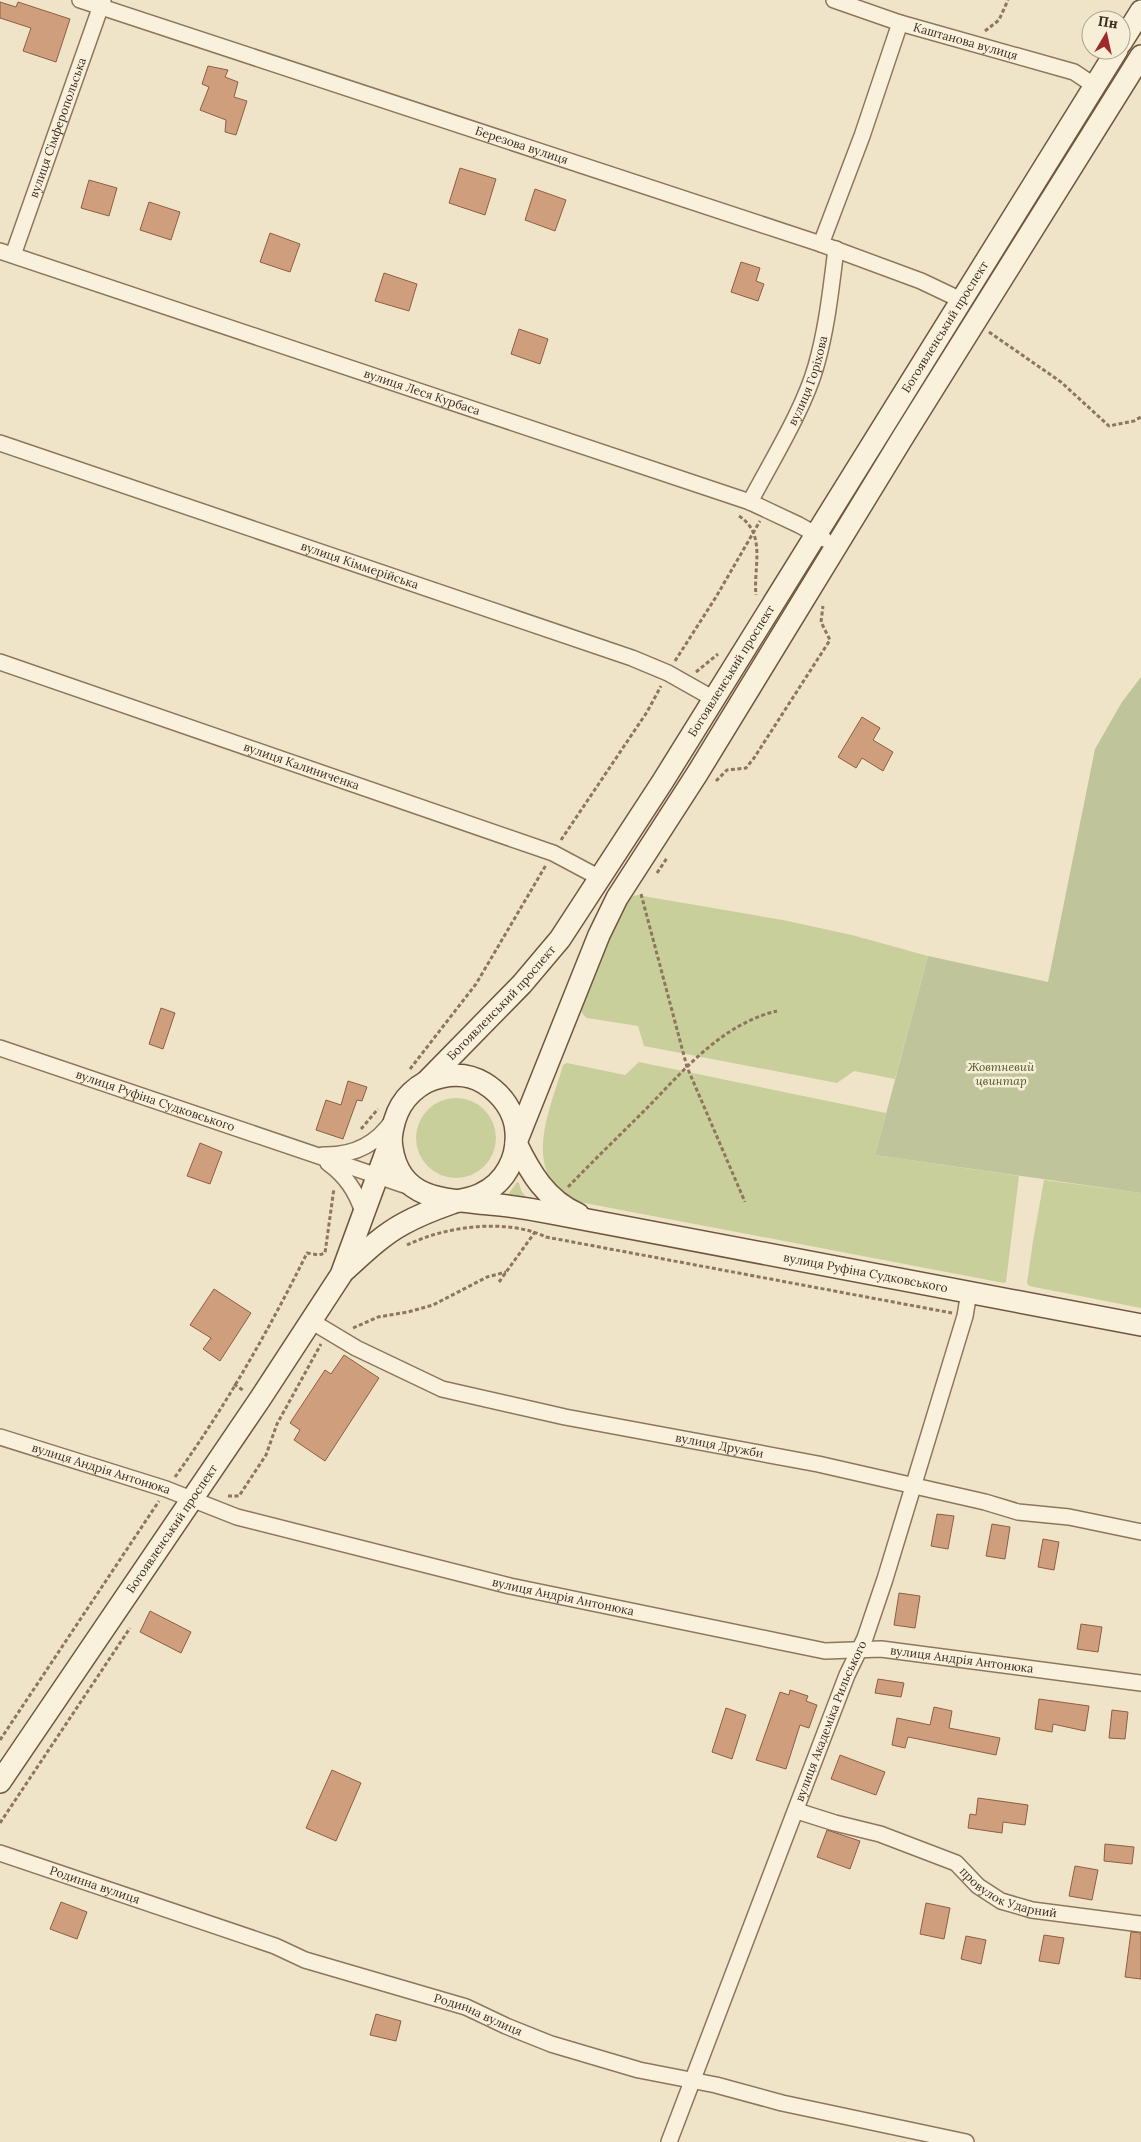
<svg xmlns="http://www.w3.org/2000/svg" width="1141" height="2142" font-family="Lora,serif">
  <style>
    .green { fill: #c9cf9b }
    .cemetery { fill: #bfc49a }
    .building { fill: #cf9f7d; stroke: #8d5f41 }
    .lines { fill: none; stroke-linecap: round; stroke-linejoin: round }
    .street-casing { stroke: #8d765c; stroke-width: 18 }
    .secondary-casing { stroke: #6f573f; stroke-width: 24 }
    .path { stroke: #8d765c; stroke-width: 3; stroke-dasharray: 4 2.5; stroke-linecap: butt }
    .street { stroke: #faf1dc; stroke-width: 15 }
    .secondary { stroke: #faf1dc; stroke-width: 21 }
    .labels { text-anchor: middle; stroke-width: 5; stroke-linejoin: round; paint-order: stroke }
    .street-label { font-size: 12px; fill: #3d2e20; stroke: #f7eed8 }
    .park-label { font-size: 12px; font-style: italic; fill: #4d5a26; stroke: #f7eed8 }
  </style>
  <rect width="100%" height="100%" fill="#f0e4c8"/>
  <!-- green -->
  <path class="green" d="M637,895L783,920L852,935L928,956L895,1079L854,1071L837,1083L644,1046L638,1026L587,1018C579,1012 580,1007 581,998L628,897Z
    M639,1062L886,1113L875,1155L1019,1176L1006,1282L1004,1283L574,1201C520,1171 550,1111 563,1065L567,1063L625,1075Z
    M416 1138a40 40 0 1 1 80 0a40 40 0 1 1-80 0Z
    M1044,1180L1141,1193V1308L1029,1286L1027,1283L1033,1241Z
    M517,1182L519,1183L521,1190L529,1202L505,1199Z"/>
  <!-- cemetery -->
  <path class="cemetery" d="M1141,677V1193L875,1155L928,956L1048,982L1095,749L1122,702Z"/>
  <!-- building -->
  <path class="building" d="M0,2L16,7L18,2L70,19L56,62L23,51L31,28L0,18Z
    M208,66L228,70L225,77L238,82L234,97L247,101L236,135L225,132L226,120L200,110L209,87L202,84Z
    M460,168L496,179L485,215L449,203Z
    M89,180L117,188L109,216L81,208Z
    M535,189L566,200L555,231L525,220Z
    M149,202L180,212L171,240L140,230Z
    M270,233L300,244L290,272L260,262Z
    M741,262L760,268L756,281L764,284L758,301L731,292Z
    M384,273L417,284L409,311L375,301Z
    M519,329L548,339L540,364L511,354Z
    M862,717L880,728L873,740L893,752L883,771L862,758L856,768L838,757Z
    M161,1008L175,1013L163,1049L149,1044Z
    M348,1081L367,1087L362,1101L357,1100L343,1139L316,1130L326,1100L341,1105Z
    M200,1143L222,1152L210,1184L187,1176Z
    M214,1289L251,1313L220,1361L203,1349L211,1338L190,1325Z
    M344,1355L379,1378L325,1461L294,1440L300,1430L290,1423L325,1370L331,1374Z
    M937,1514L954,1516L948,1549L931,1546Z
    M992,1524L1010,1527L1005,1559L986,1556Z
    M1043,1539L1059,1542L1054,1570L1038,1567Z
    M899,1593L920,1596L915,1628L894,1625Z
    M150,1611L191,1632L181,1653L140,1632Z
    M1081,1624L1102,1627L1098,1652L1077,1649Z
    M878,1679L904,1683L901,1697L875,1693Z
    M790,1690L808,1696L806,1701L817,1705L809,1728L800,1725L786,1769L756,1760L780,1692L789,1695Z
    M1039,1699L1089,1706L1085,1731L1053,1724L1052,1732L1035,1729Z
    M934,1707L952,1711L949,1728L1000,1738L996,1755L908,1737L905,1748L892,1745L897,1718L930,1725Z
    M726,1708L746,1715L732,1759L712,1752Z
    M1112,1710L1128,1712L1125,1739L1109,1738Z
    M840,1755L885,1772L876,1795L831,1779Z
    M332,1770L361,1783L336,1841L306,1828Z
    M978,1798L1028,1805L1025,1825L1003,1822L1002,1833L968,1828L970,1814L976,1815Z
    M827,1830L860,1841L850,1869L817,1857Z
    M1105,1844L1134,1847L1132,1864L1104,1861Z
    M1075,1866L1098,1870L1092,1900L1069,1896Z
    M61,1902L87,1912L77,1939L50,1929Z
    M926,1903L950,1908L944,1939L920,1934Z
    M1131,1932L1141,1933V1979L1125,1977Z
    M1044,1935L1064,1938L1059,1964L1039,1961Z
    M966,1936L986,1940L981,1964L961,1959Z
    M376,2014L401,2021L396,2041L370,2035Z"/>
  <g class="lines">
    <defs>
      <g id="street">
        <path id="s1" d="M80,0L821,244L921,281L961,300"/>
        <path id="s2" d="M834,0L900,23L1074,72L1095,86"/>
        <path d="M821,244L862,136L900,23"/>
        <path id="s3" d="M0,251L750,502L799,525L824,539"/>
        <path id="s4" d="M13,255L103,0"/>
        <path id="s5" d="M0,443L632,658L668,673L714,699"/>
        <path id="s6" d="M750,502C771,462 804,409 816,366C827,328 831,288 836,249"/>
        <path id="s7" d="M0,662L553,853L600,878"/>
        <path id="s8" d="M0,1048L413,1188"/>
        <path d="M323,1155C353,1156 377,1144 393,1120"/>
        <path d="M328,1163C346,1176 356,1191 363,1212"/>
        <path id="s9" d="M311,1321L356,1348L442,1389L565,1417L818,1464L985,1502L1018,1512L1069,1517L1141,1532"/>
        <path id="s10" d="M0,1437L166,1489L237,1517L510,1586L825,1651L881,1649L1141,1683"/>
        <path id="s11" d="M797,1811L835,1823L880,1834L956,1863L978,1886L1001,1901L1032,1910L1141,1924"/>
        <path id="s12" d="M0,1853L275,1946L305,1960L466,2007L506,2026L551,2044L639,2070L716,2085L782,2103L966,2142"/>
        <path id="s13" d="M669,2142L847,1675L865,1638L885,1579L965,1316L969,1292"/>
      </g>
      <g id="secondary">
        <path d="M1121,43L1141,11"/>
        <path id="s14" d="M391,1139C395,1201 442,1199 490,1204C511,1206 531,1209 551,1213L1141,1325"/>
        <path d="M517,1140L599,935L617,898L697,774L903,437L1141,56"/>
        <path d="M516,1143C530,1172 546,1200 578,1214"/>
        <path d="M344,1271C363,1254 381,1236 403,1224C419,1215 435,1209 452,1203C462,1199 472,1199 481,1194C505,1183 518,1158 516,1132C515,1112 502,1094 484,1083C466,1072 445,1074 426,1082"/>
        <path id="s15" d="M0,1782L260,1399L341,1275L391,1139C394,1113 403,1095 426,1082L522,984L560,939L663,781L1117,50"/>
      </g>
    </defs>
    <!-- street casing -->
    <use href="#street" class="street-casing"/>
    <!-- secondary casing -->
    <use href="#secondary" class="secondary-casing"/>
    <!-- path -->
    <path class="path" d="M985,31L999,20L1008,0
      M989,332L1061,382L1109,426L1134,421L1141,417
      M739,516C767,534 753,568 756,595
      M675,661L716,597L760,521
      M696,672L718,654
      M716,781L727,770L746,768L754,758L830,640L821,622L823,606
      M561,840L647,712L661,686
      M657,873L667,858
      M641,894L687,1067L745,1202
      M410,1069L476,984L546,865
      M361,1129L378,1109
      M568,1187C594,1160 621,1134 647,1108C685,1069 722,1024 777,1011
      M407,1245C446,1226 507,1218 546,1237L952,1313
      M499,1282L535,1232
      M353,1328L378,1317L408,1312L433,1305L487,1277L506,1272
      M234,1384L244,1391
      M175,1477C225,1407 269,1330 307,1253L319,1255L325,1253L334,1188
      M228,1496H239L266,1455L277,1424L321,1344
      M0,1740L159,1501
      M0,1823L130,1628"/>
    <!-- street -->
    <use href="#street" class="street"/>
    <!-- secondary -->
    <use href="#secondary" class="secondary"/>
  </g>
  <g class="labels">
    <!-- street labels -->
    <g class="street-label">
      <text dy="4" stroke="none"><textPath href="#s2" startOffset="138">Каштанова вулиця</textPath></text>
      <text dy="4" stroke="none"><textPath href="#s4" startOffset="135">вулиця Сімферопольська</textPath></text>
      <text dy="4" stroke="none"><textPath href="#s1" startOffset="465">Березова вулиця</textPath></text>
      <text dy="4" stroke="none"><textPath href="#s15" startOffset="1745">Богоявленський проспект</textPath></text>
      <text dy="4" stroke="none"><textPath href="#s6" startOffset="135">вулиця Горіхова</textPath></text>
      <text dy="4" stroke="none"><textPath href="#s3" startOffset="445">вулиця Леся Курбаса</textPath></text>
      <text dy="4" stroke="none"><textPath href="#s5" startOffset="380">вулиця Кіммерійська</textPath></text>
      <text dy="4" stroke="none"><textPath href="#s15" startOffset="1340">Богоявленський проспект</textPath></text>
      <text dy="4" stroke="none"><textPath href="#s7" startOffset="319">вулиця Калиниченка</textPath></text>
      <text dy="4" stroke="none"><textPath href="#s15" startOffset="935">Богоявленський проспект</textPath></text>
      <text dy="4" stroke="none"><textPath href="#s8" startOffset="164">вулиця Руфіна Судковського</textPath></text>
      <text dy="4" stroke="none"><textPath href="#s14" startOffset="516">вулиця Руфіна Судковського</textPath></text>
      <text dy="4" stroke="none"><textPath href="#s9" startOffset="431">вулиця Дружби</textPath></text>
      <text dy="4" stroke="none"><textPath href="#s10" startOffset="106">вулиця Андрія Антонюка</textPath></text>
      <text dy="4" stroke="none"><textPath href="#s15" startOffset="306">Богоявленський проспект</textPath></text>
      <text dy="4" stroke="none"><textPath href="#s10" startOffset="586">вулиця Андрія Антонюка</textPath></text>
      <text dy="4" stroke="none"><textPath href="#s10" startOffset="991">вулиця Андрія Антонюка</textPath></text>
      <text dy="4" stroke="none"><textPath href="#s13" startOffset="451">вулиця Академіка Рильського</textPath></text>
      <text dy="4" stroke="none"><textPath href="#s12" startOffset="100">Родинна вулиця</textPath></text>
      <text dy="4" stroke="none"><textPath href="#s11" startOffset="230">провулок Ударний</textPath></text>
      <text dy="4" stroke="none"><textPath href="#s12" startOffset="505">Родинна вулиця</textPath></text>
    </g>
    <!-- park labels -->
    <g class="park-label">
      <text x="1001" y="1071">Жовтневий<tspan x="1001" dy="14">цвинтар</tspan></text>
    </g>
  </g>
  <!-- north arrow -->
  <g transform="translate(1106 35) rotate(9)"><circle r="24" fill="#f7eed8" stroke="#ada18e"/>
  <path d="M0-4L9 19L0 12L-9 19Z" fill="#9e2a2b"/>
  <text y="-8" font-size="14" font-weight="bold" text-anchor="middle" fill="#3d2e20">Пн</text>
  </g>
</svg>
